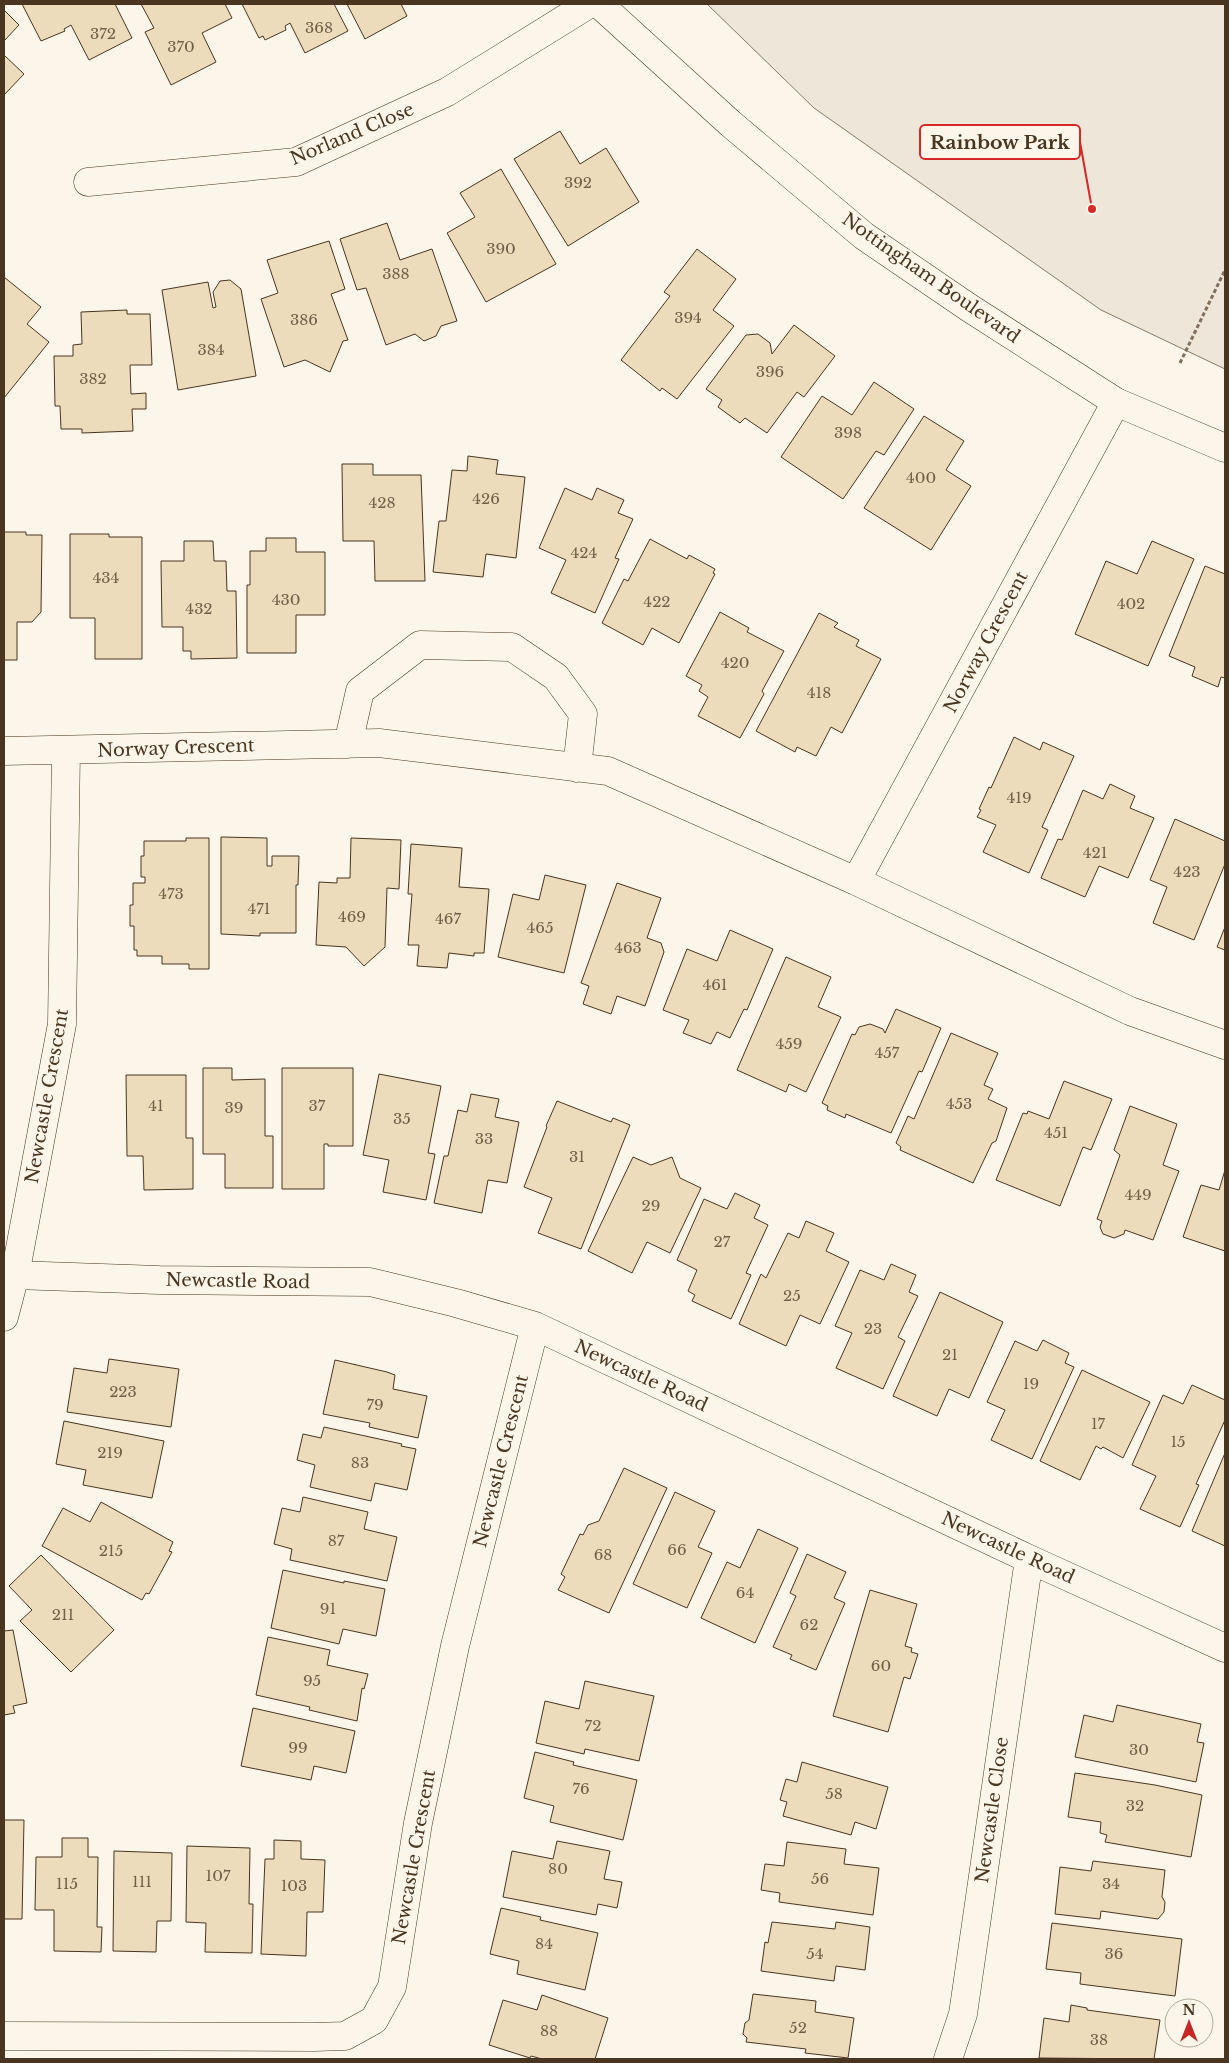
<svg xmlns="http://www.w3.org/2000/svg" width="1229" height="2063" font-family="'Libre Baskerville',serif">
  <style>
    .green { fill: #ede6d9; stroke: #887966 }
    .building { fill: #ecdcbc; stroke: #4a3520 }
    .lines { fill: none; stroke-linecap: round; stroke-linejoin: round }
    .minor-casing { stroke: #4a3520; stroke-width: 29 }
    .tertiary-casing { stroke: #4a3520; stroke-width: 29 }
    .path { stroke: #7f6f5c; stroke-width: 3; stroke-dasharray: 4 2.5; stroke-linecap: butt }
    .minor { stroke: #fbf6e9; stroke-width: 28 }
    .tertiary { stroke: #fbf6e9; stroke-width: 28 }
    .labels { text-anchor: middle; stroke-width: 4; stroke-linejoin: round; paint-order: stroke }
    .number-label { font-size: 15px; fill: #725f47 }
    .street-label { font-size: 18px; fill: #4a3520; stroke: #fbf6e9 }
    .leader { fill: none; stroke: #d62828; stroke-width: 2 }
    .callout-dot { fill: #d62828; stroke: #fbf6e9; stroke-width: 2 }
    .callout { fill: #fbf6e9; stroke: #d62828; stroke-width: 2 }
    .callout-label { font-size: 19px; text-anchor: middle; font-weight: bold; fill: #4a3520 }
  </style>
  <rect width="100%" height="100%" fill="#fbf6e9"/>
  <!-- green -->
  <path class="green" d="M707,4H1225V369L1101,310L814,108Z"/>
  <!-- building -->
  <path class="building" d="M22,4H115L132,38L89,60L71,25L64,29L65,31L41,41Z
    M141,4H225L232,18L202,33L216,62L171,85L145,32L154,28Z
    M242,4H334L348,31L305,53L290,23L285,26L286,30L265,40L263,36L259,38Z
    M347,4H401L407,16L365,39Z
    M4,10L19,25L4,41Z
    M4,55L24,74L4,95Z
    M560,131L580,164L606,148L639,202L568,246L514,159Z
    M501,169L556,264L486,302L447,233L475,217L460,193Z
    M387,223L400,260L432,249L457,321L441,326L436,336L424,341L415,334L386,345L366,288L357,290L340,239Z
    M329,241L345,289L331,294L348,340L343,341L330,372L305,360L284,367L261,299L278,293L267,260Z
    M697,249L736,279L713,310L734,326L677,399L662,388L660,391L621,360L670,296L664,292Z
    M4,277L41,307L27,324L49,342L4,398Z
    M230,280L241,289L256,376L178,390L162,290L208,282L213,308L216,307L213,292L220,281Z
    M127,310V314H150L152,365H130L131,394L146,393V409H132L133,431L82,433V429H61L60,406H55L54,356H73V345L82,344L81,312Z
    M794,325L835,356L804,397L797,392L767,433L745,418L740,423L718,407L722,400L706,389L746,335L758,334L770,343L772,354Z
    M874,382L914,409L884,455L876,451L843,499L781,457L822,396L852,415Z
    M924,416L964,441L946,470L971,486L931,550L864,508Z
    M468,456L498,460L496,474L525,477L516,558L486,554L483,577L433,572L439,521H446L452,470L467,471Z
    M342,464H373V475H421L425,581H375L374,541H343Z
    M565,488L592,500L597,488L624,500L618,513L633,519L615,558L619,559L595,613L551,593L566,560L539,548Z
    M4,532H26V535H42L41,612L32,622H17V660H4Z
    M70,534H109V537H142V659H95V618H70Z
    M266,538H296V552H325V615H296V653H247V585H250V551H266Z
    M650,539L687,559L689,555L715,569L713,573L715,574L679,643L652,628L643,645L602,623L624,579L628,581Z
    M184,541H213L214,561H226L227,591H236L237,658L191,659V651H183V627H162L161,561H184Z
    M1152,541L1194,559L1148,666L1075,634L1106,561L1137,574Z
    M1205,566L1225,574V678L1221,677L1218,687L1192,676L1195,667L1169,656Z
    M720,612L749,628L747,632L784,651L762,691L764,694L740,738L698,716L708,697L699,691L702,685L686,676Z
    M819,613L838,623L834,627L859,640L856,646L881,659L842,733L831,727L816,756L797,747L795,752L756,731Z
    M1014,737L1040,750L1043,742L1074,756L1042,827L1048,830L1029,873L983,852L996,825L977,817L981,810L979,809L989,787L991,788Z
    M1110,784L1135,796L1130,808L1154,818L1128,878L1099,866L1085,897L1041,878L1058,839L1062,840L1083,790L1103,799Z
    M1175,819L1225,841V864L1194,940L1153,923L1167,887L1150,880Z
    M221,837L267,838V866H272V856H299L298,885H296V933H260V936L221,934Z
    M186,838H209V969H189V964H162V956H137V950H134V926H130V905H133V883H145V877H141V856H144V841H186Z
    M351,838L401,840L399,889L387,888L385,947L364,966L346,947L316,945L319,882L337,883V878H350Z
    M411,844L462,848L459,887L489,889L484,953H474V956L449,953L447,968L417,966L419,945H408L412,894H408Z
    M545,875L586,885L564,973L498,957L513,894L539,900Z
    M617,883L661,898L647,938L661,943L664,952L645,1006L617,996L611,1014L583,1004L589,986L581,983Z
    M1225,927V950L1217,947Z
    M730,930L773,949L747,1010L744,1009L730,1038L717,1032L711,1044L683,1033L689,1020L663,1010L687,949L717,961Z
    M786,957L831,977L818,1007L841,1017L806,1092L789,1084L786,1092L737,1070Z
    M896,1009L941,1028L922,1072L919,1071L891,1133L846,1114L845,1118L827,1110L828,1106L822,1103L852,1034L855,1035L859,1027L870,1024L883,1029L885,1033Z
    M951,1033L998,1053L984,1085L993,1089L988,1099L1007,1108L996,1141L992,1143L973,1183L900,1150L901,1147L896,1143L908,1116L914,1119Z
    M203,1068H232V1080L265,1079V1136H273V1188H225V1154H203Z
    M282,1068H353V1146H328V1144H324V1189H282Z
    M379,1074L441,1086L428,1153L435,1154L426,1200L383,1192L389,1160L363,1155Z
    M126,1075H186V1138H193V1189L144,1190L143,1156H127Z
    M1064,1081L1112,1099L1091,1150L1083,1147L1060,1206L996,1180L1023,1113L1027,1114L1028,1111L1049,1119Z
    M471,1094L499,1099L495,1117L519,1122L507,1183L488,1180L482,1213L434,1203L444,1156H448L458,1110L467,1112Z
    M557,1101L611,1122L613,1118L630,1125L581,1249L538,1233L552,1198L524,1187L547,1127L546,1126Z
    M1130,1106L1177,1124L1163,1165L1179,1171L1153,1240L1125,1230L1124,1234L1114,1238L1103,1234L1100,1227L1102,1221L1097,1219L1120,1155L1114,1150Z
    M633,1157L651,1165L672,1157L680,1178L701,1188L670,1253L647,1242L632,1273L588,1251Z
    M1225,1170V1251L1183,1237L1201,1185L1219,1190Z
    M735,1193L760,1205L754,1218L768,1225L746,1273L751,1275L731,1319L692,1301L695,1295L688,1291L697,1270L677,1260L704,1199L727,1209Z
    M806,1221L834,1233L826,1251L849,1262L820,1324L800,1315L786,1346L739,1324L761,1274L766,1278L788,1233L799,1238Z
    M891,1264L916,1275L909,1292L918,1296L898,1337L905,1341L883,1389L836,1368L852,1333L835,1326L860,1270L884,1280Z
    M940,1292L1003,1322L969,1398L949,1389L937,1416L893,1396Z
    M1043,1340L1069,1353L1065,1363L1074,1367L1032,1459L991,1440L1005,1410L987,1402L1015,1341L1037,1351Z
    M109,1359L179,1369L171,1427L67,1412L74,1368L107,1373Z
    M335,1360L387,1372L395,1375L393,1389L427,1396L418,1438L369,1427L370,1423L323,1414Z
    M1082,1370L1150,1402L1123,1458L1103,1447L1101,1449L1096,1446L1080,1480L1040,1461Z
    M1192,1385L1225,1400V1420L1196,1484L1199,1485L1180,1527L1140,1509L1156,1476L1132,1465L1163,1395L1183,1404Z
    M64,1421L164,1441L152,1498L83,1485L86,1470L56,1464Z
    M324,1427L402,1444L401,1446L416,1449L407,1490L375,1483L371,1501L310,1487L315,1465L297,1460L303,1434L321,1438Z
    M1225,1453V1546L1192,1531Z
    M624,1468L667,1488L609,1613L558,1590L565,1577L561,1574L580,1534L583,1535L588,1525L599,1521Z
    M675,1492L715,1511L698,1547L712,1553L687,1608L633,1584Z
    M303,1497L368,1512L364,1529L397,1537L387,1581L290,1560L292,1549L274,1544L282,1508L300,1512Z
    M101,1502L173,1542L169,1551L172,1552L149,1594L146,1593L142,1600L42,1546L63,1508L90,1522Z
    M758,1529L798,1548L755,1643L701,1618L727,1562L740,1568Z
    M807,1554L846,1572L834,1598L845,1603L816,1670L790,1659L792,1655L773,1647L796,1596L790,1593Z
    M41,1555L114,1630L71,1672L20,1621L32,1610L9,1586Z
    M283,1570L344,1583V1581L385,1589L376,1636L343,1629L339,1644L271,1628Z
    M870,1590L917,1604L905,1646L912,1648L911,1652L918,1654L910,1679L904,1677L888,1732L833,1716Z
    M13,1630L27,1703L13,1706L15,1713L4,1715V1631Z
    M268,1637L330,1650L327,1665L368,1674L364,1689L362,1688L357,1721L309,1710L310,1707L256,1695Z
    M585,1681L654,1696L639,1761L585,1749L584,1754L536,1743L545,1701L579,1709Z
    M1117,1705L1201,1724L1197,1742L1204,1743L1196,1782L1075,1757L1084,1715L1113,1722Z
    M253,1708L355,1731L346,1773L314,1766L311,1780L241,1766Z
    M535,1752L574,1762L573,1765L637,1780L623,1840L550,1822L554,1806L524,1798Z
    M802,1762L888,1787L876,1829L855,1822L851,1835L783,1816L787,1802L780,1800L786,1779L797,1782Z
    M1075,1773L1155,1785L1202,1795L1191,1857L1105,1842L1107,1835L1100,1833L1101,1822L1068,1817Z
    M4,1820H24L22,1919H4Z
    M62,1838H88V1857H98L97,1927H102L101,1952L54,1951V1910H35L36,1857H62Z
    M274,1840L301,1841V1859L325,1860L323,1912H307L306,1956L261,1954L265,1859H274Z
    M557,1841L610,1851L604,1879L622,1882L617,1908L598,1904L596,1915L503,1897L512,1851L553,1859Z
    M787,1842L846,1849L844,1864L879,1868L873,1915L779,1902L780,1893L761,1890L765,1864L784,1866Z
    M187,1846L250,1848L249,1904H253L252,1953L205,1952L206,1923L186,1922Z
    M114,1851L172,1853L171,1921H157L156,1952L113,1951Z
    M1093,1861L1165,1870L1162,1897L1165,1902L1164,1912L1158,1919L1101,1911L1100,1919L1055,1914L1060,1867L1091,1871Z
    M501,1908L541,1917L540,1920L598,1933L585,1990L517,1974L519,1961L490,1954Z
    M772,1922L835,1929L836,1922L870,1927L865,1970L836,1966L834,1981L761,1971L765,1942L768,1943Z
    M1052,1923L1182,1939L1175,1996L1080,1984L1081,1973L1046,1969Z
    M753,1994L816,2001L815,2012L854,2018L848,2058L805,2053L806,2049L746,2042L747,2038L743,2034L745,2023L749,2020Z
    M542,1995L608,2018L595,2059H542L531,2056L530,2058L489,2045L503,2000L537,2010Z
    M1071,2005L1087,2008V2010L1160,2020L1154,2059L1039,2058L1044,2018L1069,2022Z"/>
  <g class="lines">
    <defs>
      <path id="minor" d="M88,182L296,162L447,92L589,4
        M348,744L360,691L420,645L512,647L556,677L583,714L577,768
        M4,751L379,743L608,771L856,881L1130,1011L1225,1045
        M856,881L1116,402
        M15,1275L159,1280L370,1282L456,1303L535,1326L1029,1559L1225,1648
        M4,1317L15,1275L62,1024L66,751
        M4,2036L314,2037L345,2036L374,2020L392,1987L418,1823L455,1646L535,1326
        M948,2059L963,2014L1029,1559"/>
      <path id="tertiary" d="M599,4L731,124L864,236L968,307L1116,402L1225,448"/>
    </defs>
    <!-- minor casing -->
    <use href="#minor" class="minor-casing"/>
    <!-- tertiary casing -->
    <use href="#tertiary" class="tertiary-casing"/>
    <!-- path -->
    <path class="path" d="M1180,363L1225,270"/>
    <!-- minor -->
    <use href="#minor" class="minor"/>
    <!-- tertiary -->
    <use href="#tertiary" class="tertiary"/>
  </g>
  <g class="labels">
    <!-- number labels -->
    <g class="number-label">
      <text x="319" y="33">368</text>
      <text x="103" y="39">372</text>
      <text x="181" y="52">370</text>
      <text x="578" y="188">392</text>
      <text x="501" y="254">390</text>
      <text x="396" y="279">388</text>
      <text x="688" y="323">394</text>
      <text x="304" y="325">386</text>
      <text x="211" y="355">384</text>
      <text x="770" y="377">396</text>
      <text x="93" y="384">382</text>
      <text x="848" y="438">398</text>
      <text x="921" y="483">400</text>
      <text x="486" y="504">426</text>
      <text x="382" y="508">428</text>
      <text x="584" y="558">424</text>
      <text x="106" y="583">434</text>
      <text x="286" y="605">430</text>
      <text x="657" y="607">422</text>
      <text x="1131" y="609">402</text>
      <text x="199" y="614">432</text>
      <text x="735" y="668">420</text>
      <text x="819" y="698">418</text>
      <text x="1019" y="803">419</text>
      <text x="1095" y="858">421</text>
      <text x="1187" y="877">423</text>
      <text x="171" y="899">473</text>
      <text x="259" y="914">471</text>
      <text x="352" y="922">469</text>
      <text x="448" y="924">467</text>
      <text x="540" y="933">465</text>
      <text x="628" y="953">463</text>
      <text x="715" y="990">461</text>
      <text x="789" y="1049">459</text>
      <text x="887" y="1058">457</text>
      <text x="959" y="1109">453</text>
      <text x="156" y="1111">41</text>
      <text x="317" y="1111">37</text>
      <text x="234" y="1113">39</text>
      <text x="402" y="1124">35</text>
      <text x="1056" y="1138">451</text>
      <text x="484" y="1144">33</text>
      <text x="577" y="1162">31</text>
      <text x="1138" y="1200">449</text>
      <text x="651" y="1211">29</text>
      <text x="722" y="1247">27</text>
      <text x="792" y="1301">25</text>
      <text x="873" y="1334">23</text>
      <text x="950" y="1360">21</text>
      <text x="1031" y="1389">19</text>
      <text x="123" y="1397">223</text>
      <text x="375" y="1410">79</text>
      <text x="1098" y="1429">17</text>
      <text x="1178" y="1447">15</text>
      <text x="110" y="1458">219</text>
      <text x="360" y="1468">83</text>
      <text x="336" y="1546">87</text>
      <text x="677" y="1555">66</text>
      <text x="111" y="1556">215</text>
      <text x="603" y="1560">68</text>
      <text x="745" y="1598">64</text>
      <text x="328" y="1614">91</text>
      <text x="63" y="1620">211</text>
      <text x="809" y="1630">62</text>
      <text x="881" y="1671">60</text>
      <text x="312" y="1686">95</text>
      <text x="593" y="1731">72</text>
      <text x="298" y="1753">99</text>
      <text x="1139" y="1755">30</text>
      <text x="581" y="1794">76</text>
      <text x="834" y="1799">58</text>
      <text x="1135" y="1811">32</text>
      <text x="558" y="1874">80</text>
      <text x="218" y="1881">107</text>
      <text x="820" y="1884">56</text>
      <text x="142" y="1887">111</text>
      <text x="67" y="1889">115</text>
      <text x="1111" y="1889">34</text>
      <text x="294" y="1891">103</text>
      <text x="544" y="1949">84</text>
      <text x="815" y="1959">54</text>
      <text x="1114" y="1959">36</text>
      <text x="798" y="2033">52</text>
      <text x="549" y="2036">88</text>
      <text x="1099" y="2045">38</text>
    </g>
    <!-- street labels -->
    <g class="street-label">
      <text transform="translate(352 134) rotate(-23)" y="6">Norland Close</text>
      <text transform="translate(931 278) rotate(35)" y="6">Nottingham Boulevard</text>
      <text transform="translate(986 642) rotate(-62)" y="6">Norway Crescent</text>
      <text transform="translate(176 748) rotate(-2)" y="6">Norway Crescent</text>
      <text transform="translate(47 1096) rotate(-80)" y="6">Newcastle Crescent</text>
      <text transform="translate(238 1281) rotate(1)" y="6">Newcastle Road</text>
      <text transform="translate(641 1376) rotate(25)" y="6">Newcastle Road</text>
      <text transform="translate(501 1461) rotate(-76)" y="6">Newcastle Crescent</text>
      <text transform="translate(1008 1548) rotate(25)" y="6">Newcastle Road</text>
      <text transform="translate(992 1810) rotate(-82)" y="6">Newcastle Close</text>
      <text transform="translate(414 1857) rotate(-80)" y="6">Newcastle Crescent</text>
    </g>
  </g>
  <!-- callouts -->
  <path class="leader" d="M1092 209L1080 142"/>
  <circle class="callout-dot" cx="1092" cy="209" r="5"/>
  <rect class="callout" x="920" y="125" width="160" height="34" rx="5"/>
  <g class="callout-label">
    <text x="1000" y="149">Rainbow Park</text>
  </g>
  <!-- border -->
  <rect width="1229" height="2063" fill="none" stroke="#4a3520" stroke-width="10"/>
  <!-- north arrow -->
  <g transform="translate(1189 2023)"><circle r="24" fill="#fbf6e9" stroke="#b4a999"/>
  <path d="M0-4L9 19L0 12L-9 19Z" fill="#c62828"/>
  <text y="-8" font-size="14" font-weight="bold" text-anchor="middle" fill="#4a3520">N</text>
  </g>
</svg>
